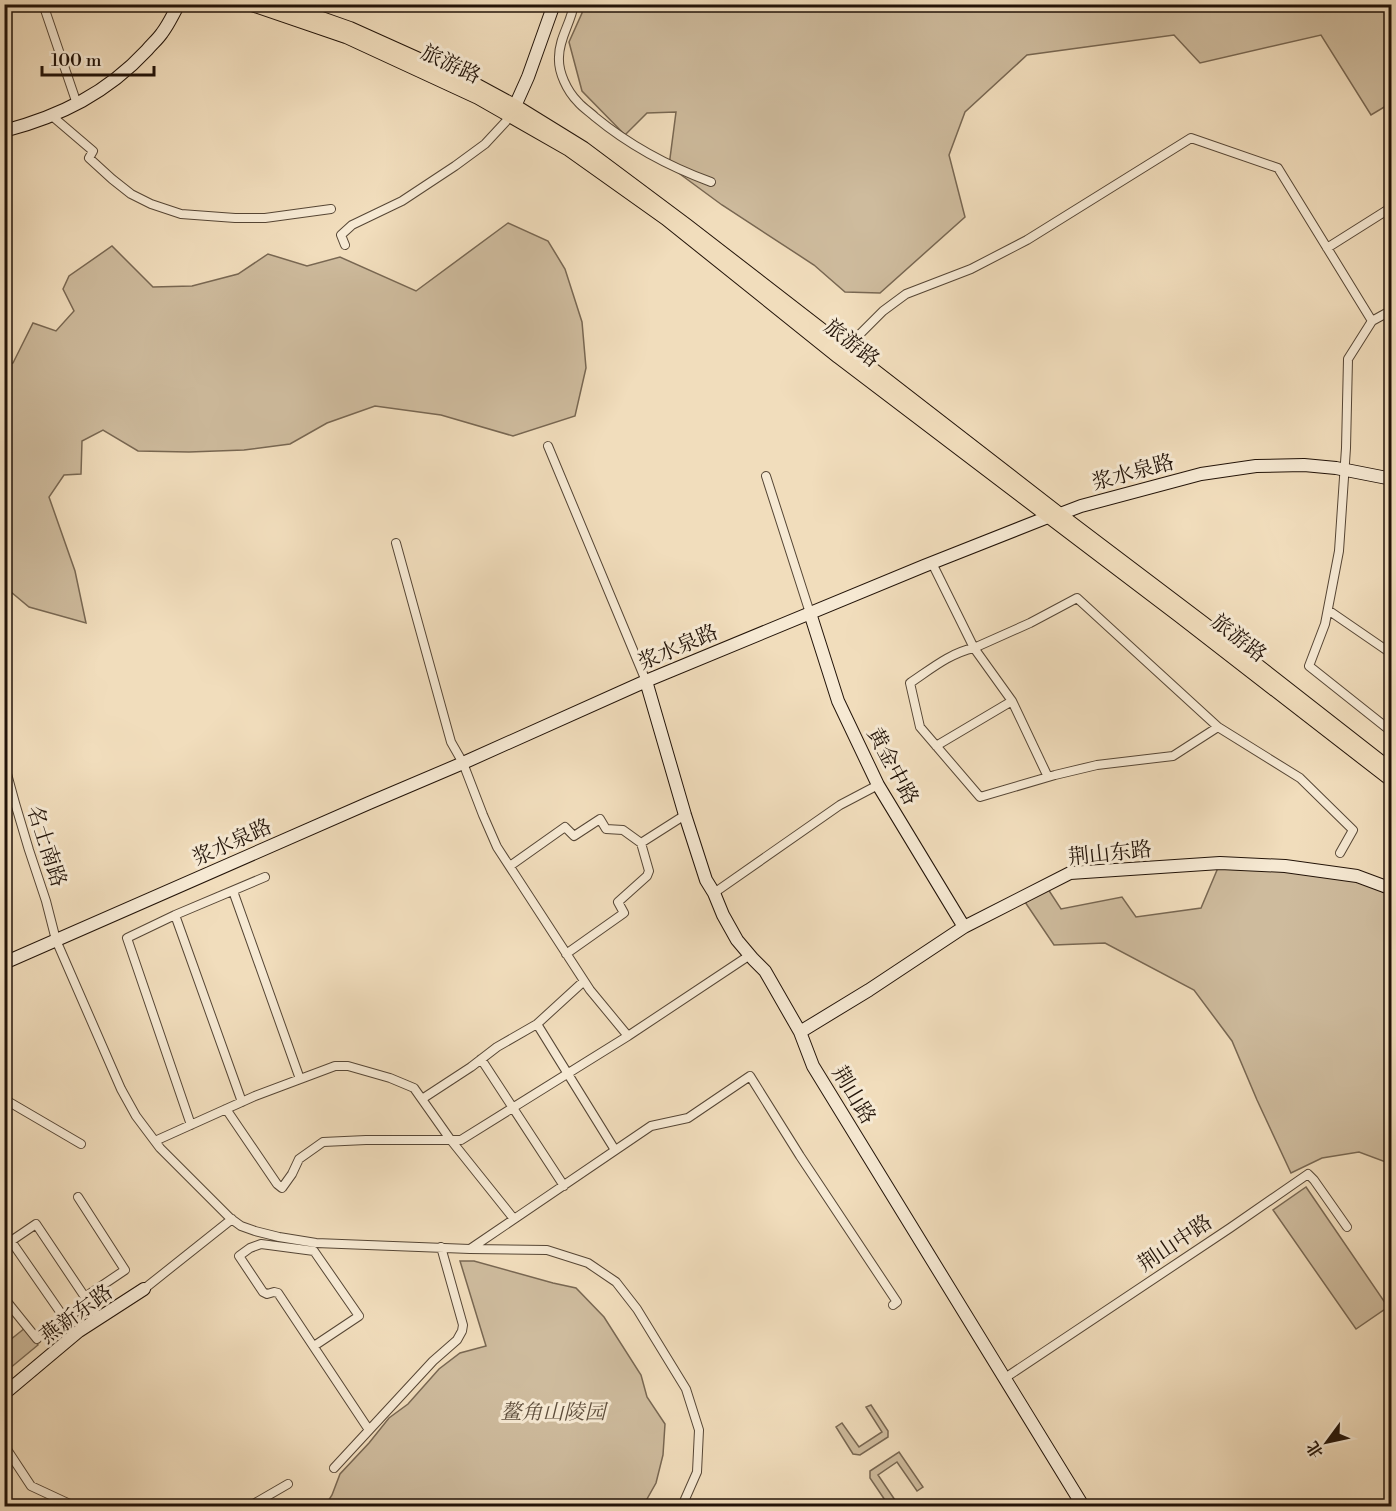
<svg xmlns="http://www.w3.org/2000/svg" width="1396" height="1511" font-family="'Libre Bodoni','Noto Serif SC',serif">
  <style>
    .green { fill: #cebb9d; stroke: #786752; stroke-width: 1.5 }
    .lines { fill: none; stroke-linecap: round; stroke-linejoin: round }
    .street-casing { stroke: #564635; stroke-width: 10 }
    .secondary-casing { stroke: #221308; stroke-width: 14 }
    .primary-casing { stroke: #221308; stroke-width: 14 }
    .street { stroke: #f6e9d3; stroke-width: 8 }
    .secondary { stroke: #f6e9d3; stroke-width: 12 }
    .primary { stroke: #f1ddbc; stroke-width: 12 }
    .labels { text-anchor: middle; stroke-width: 6; stroke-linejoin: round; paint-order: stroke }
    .street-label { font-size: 21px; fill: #221308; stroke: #f6e9d3 }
    .park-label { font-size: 21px; font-style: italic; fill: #5e4e3c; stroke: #f6e9d3 }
  </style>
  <rect width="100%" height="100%" fill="#f1ddbc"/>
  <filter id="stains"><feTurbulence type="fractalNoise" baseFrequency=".00333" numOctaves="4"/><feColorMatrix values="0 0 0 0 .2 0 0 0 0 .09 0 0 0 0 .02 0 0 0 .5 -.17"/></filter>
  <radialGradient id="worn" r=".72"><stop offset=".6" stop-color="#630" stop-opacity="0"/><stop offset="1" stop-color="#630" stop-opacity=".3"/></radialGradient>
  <!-- green -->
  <path class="green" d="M582,4L1391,5V103L1371,115L1321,35L1200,63L1174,35L1027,55L965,112L949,155L965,217L880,293L845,292L814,265L722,205L669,166L676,112L647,113L625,135L582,91L569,42L582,13Z
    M508,223L548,241L565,269L582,322L586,368L575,416L513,436L441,415L375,406L327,423L290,444L244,450L189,452L138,451L103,430L82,441L81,474L64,475L49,497L75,571L86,623L29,607L5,587V366L13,363L33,323L56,331L74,311L63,289L69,276L112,246L153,287L192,286L238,274L268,254L307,266L340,257L416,291Z
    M1220,863L1285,866L1391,889V1164L1359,1152L1322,1158L1291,1173L1257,1100L1232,1041L1194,990L1105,943L1054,945L1025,902L1048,889L1061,909L1122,897L1136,917L1201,908Z
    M1306,1187L1388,1307L1356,1329L1273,1210Z
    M460,1261H474L553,1283L576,1288L604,1317L641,1375L647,1397L665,1424L663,1455L656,1483L643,1506H325L332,1495L340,1474L369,1443L389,1418L408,1404L439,1369L460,1353L486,1346Z
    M25,1328L38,1345L9,1369L5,1363V1344Z
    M871,1405L888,1431V1437L860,1455L853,1454L836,1427L842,1423L859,1447L882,1432L866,1407Z
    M899,1452L923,1487L917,1491L897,1462L878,1475L897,1503L889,1506L870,1478V1471Z"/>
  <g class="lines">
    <defs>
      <path id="street" d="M43,4L77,104
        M574,4C571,23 559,38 559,57C558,72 567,91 578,102C583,108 590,112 595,117C629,145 670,167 711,182
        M52,116L93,151L89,158L112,179L131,194L151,204L181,214L235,218H265L331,209
        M345,245L341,235L352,225L402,201L455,166L485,144L511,116
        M1327,248L1392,207
        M1392,310L1372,321L1348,359L1346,448L1339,551L1325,624L1309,666L1392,732
        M842,352L883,311L906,294L971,269L1027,240L1191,138L1278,168L1372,321
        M548,446L646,681
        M766,476L810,613
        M396,543L451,742L463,763L483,815L497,847L590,990L628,1036L750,955
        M932,563L974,648L1030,623L1077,598L1218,727L1300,778L1353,830L1340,853
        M1328,610L1392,654
        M1012,701L1048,777
        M936,746L1012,701L974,648C950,653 931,669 910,683L920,727L980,797L1055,775L1097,765L1173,756L1218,727
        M4,763L15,803L29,850L46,901L56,940L121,1089L136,1116L160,1148L230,1218L241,1226L255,1231L279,1237L316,1243L470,1249L651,1126L688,1118L750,1076L800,1156L897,1302L893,1305
        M510,866L565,827L574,836L600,819L606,829L623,830L641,843L685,815
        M233,891L300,1079
        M714,893L840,805L878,785
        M175,915L127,938L191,1125
        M566,954L624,913L618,902L647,876L649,871L641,843
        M537,1024L615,1150
        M481,1059L564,1186
        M4,1099L81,1144
        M422,1099L471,1067L497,1047L537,1024L584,981
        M242,1102L175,915L265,877
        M226,1109L277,1184L282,1188L292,1174L299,1159L323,1142L366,1140H461L628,1036
        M155,1141L255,1096L335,1066H348L390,1078L414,1088L450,1139L514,1219
        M78,1197L125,1270L85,1297
        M470,1249L547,1250L588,1263L616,1282L637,1309L686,1389L699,1430L697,1472L682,1506
        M144,1289L232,1219
        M4,1298L37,1339
        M89,1303L65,1319L11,1241L36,1224L99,1318
        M314,1346L359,1316L314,1251L261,1244L250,1248L239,1256L263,1292L267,1294L274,1292L278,1293L369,1430
        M1005,1378L1230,1228L1308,1174L1314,1180L1347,1227
        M4,1445L31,1486L74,1506
        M334,1468L433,1361L457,1340L462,1331L463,1325L441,1247
        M250,1506L288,1484"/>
      <path id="secondary" d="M511,115L528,77L554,4
        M4,131C61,116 107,93 147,50C152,44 158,39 162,33C169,24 173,14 179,4
        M810,613L838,701L878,785L964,927
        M646,681L685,815L706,880L714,893L723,915L737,940L753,959L765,971L800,1032L813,1066L1083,1506
        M4,963L369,803L463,763L646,681L924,566L1048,517L1060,514L1081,506L1201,474L1256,466L1304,465L1336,468L1392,479
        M800,1032L869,990L964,927L1070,873L1220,863L1285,866L1357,876L1392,889
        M4,1394L79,1331L144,1289"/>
      <path id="primary" d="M249,4L346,37L478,98L569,150L666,219L838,357L1179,616L1392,781
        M282,4L350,28L479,86L516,106L584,148L687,225L1060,514L1204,623L1392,770"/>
    </defs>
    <!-- street casing -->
    <use href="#street" class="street-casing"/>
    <!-- secondary casing -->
    <use href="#secondary" class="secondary-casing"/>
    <!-- primary casing -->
    <use href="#primary" class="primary-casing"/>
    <!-- street -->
    <use href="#street" class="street"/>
    <!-- secondary -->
    <use href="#secondary" class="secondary"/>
    <!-- primary -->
    <use href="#primary" class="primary"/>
  </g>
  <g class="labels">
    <!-- street labels -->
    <g class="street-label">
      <text transform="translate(451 64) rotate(25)" y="7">旅游路</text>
      <text transform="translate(852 343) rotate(38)" y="7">旅游路</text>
      <text transform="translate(1133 472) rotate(-15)" y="7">浆水泉路</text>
      <text transform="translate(1239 638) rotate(38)" y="7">旅游路</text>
      <text transform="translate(678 647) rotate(-23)" y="7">浆水泉路</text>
      <text transform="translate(893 766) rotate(62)" y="7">黄金中路</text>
      <text transform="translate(232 842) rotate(-24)" y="7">浆水泉路</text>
      <text transform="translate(47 846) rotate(72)" y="7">名士南路</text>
      <text transform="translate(1110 853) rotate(-6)" y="7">荆山东路</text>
      <text transform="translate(854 1095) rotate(59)" y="7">荆山路</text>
      <text transform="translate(1175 1243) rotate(-34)" y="7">荆山中路</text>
      <text transform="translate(76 1314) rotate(-36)" y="7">燕新东路</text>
    </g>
    <!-- park labels -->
    <g class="park-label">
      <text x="553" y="1419">鳌角山陵园</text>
    </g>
  </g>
  <!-- margin -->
  <rect width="1396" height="1511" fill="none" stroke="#f1ddbc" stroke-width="24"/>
  <rect x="6" y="6" width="1384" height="1499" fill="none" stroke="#221308" stroke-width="3"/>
  <rect x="12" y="12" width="1372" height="1487" fill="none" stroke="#221308" stroke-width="1.5"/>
  <!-- north arrow -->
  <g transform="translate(1327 1442) rotate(237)" stroke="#f6e9d3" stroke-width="4.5" paint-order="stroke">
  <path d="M0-4.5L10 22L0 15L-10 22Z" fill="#221308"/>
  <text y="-9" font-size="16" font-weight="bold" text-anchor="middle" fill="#221308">北</text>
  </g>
  <!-- scale -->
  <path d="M42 66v9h112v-9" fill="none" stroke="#221308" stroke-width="3"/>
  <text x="51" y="66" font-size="18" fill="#221308" stroke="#f6e9d3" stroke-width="4.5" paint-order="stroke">100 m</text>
  <rect width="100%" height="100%" filter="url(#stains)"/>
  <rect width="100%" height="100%" fill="url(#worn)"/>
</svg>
